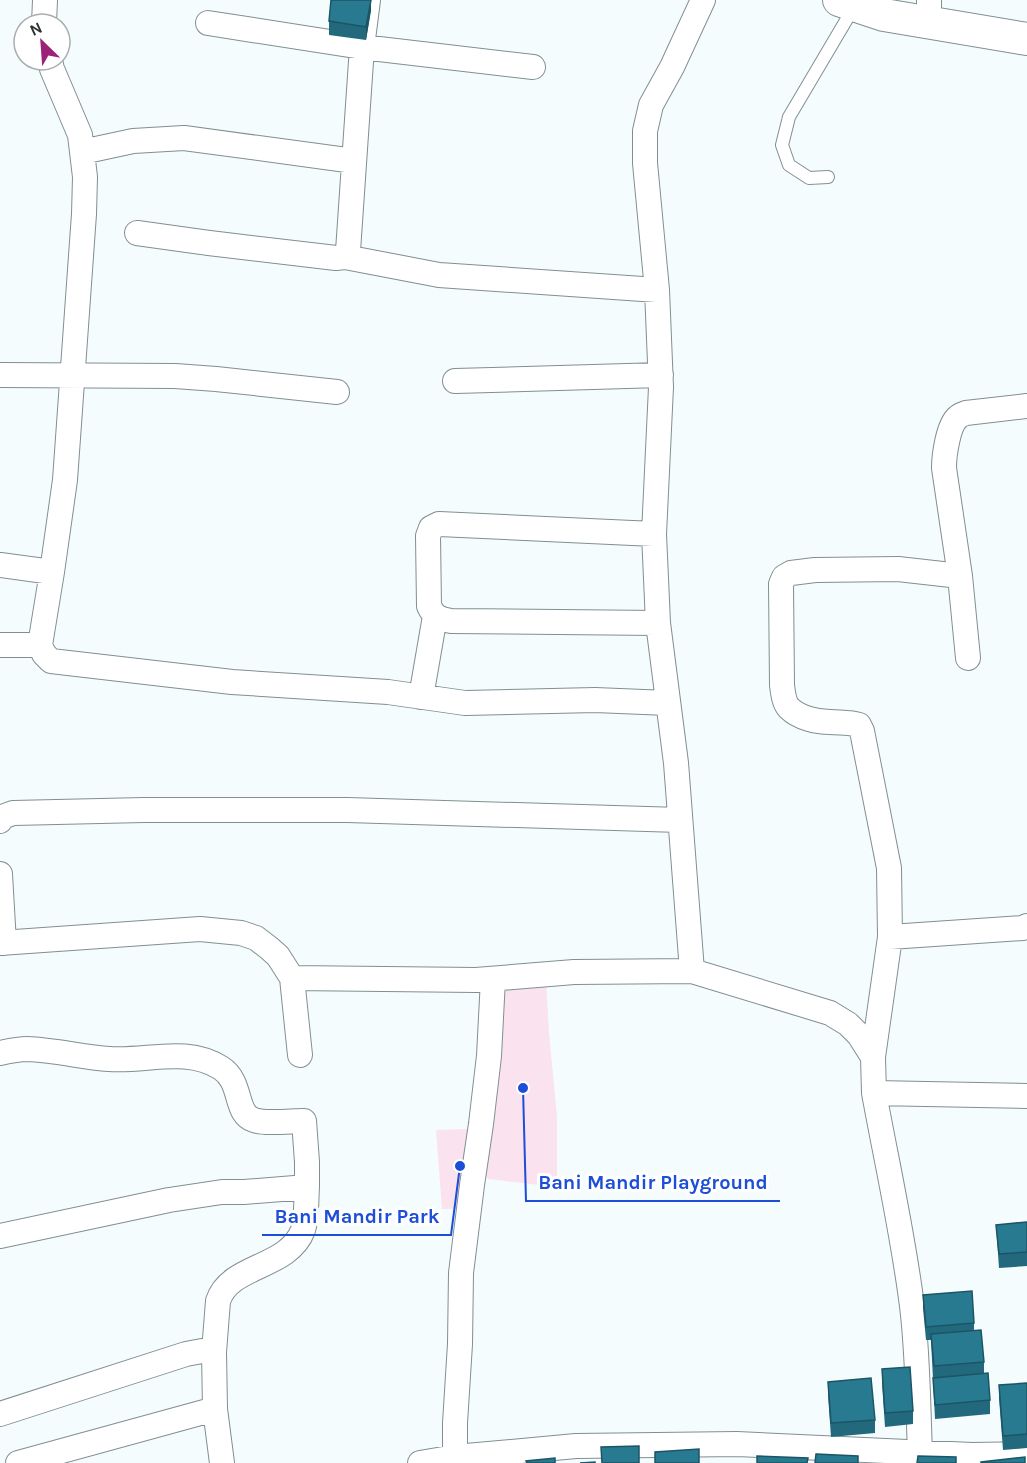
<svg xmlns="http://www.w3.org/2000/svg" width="1027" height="1463" font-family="Karla,sans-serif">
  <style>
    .green { fill: #fae2ef }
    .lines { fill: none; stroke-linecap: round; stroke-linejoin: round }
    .service-casing { stroke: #828e92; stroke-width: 14 }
    .minor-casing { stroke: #828e92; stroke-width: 26 }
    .tertiary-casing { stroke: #828e92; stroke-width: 34 }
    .service { stroke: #fff; stroke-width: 12 }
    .minor { stroke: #fff; stroke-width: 24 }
    .tertiary { stroke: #fff; stroke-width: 32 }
    .wall { fill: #22697d }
    .shaded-wall { fill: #1c5566 }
    .building { fill: #287a91; stroke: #1c5566; stroke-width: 1.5 }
    .leader { fill: none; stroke: #1d4ed8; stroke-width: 2 }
    .callout-dot { fill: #1d4ed8; stroke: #fff; stroke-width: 2 }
    .callout-label { font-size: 20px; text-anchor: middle; font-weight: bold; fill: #1d4ed8; stroke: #fff; stroke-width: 6; stroke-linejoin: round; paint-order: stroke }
  </style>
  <rect width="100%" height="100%" fill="#f4fcfe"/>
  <!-- green -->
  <path class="green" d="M493,979H546L549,1033L557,1116V1187L488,1179L483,1168L481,1208L442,1209L436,1130L469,1129Z"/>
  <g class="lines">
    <defs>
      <path id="service" d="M828,177L809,178L789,165L782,145L789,117L854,7"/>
      <path id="minor" d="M703,0L672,67L651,105L645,131V163L657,290L661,387L654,534L658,623L676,763L692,971L830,1013L848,1024L859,1035L873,1057L874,1093L1027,1096
        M929,0V22
        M208,23L362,47L533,67
        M44,24L45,0
        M50,60L52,69L80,135L85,177L84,214L65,480L52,572L40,645L44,654L51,661L232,682L388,692L465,703L595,700L668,703
        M82,152L133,141L184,138L354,161
        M137,233L209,243L336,258L345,257L348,251L362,47L368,0
        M345,257L439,275L657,290
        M0,375L175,376L216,379L337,392
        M455,381L661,375
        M654,534L439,524L431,528L428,536L429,606C434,617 439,619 451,621L658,623
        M0,565L52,572
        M0,645H40
        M968,658L960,576L944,468C944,456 948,425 958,417C960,415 964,414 966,413L1027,406
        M421,697L435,616
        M0,821L2,817L13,813L144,810H347L680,820
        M0,874L4,943
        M890,937L1023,928L1027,926
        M0,943L200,929L241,933L256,938L269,948L278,956L292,978L476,980L574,972L692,971
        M292,978L300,1055
        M0,1053C9,1051 18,1049 27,1049C55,1050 82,1057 109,1059C147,1062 186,1046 221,1068C243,1082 234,1114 254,1120C265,1124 291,1121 304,1121L307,1162V1187L244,1192H222L169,1200L0,1236
        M873,1057L890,937L889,868L862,731L859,725C850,722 840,723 830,722C817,722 799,718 789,708C784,703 783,693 782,685L781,584L784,577L791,573L815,570L898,569L960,576
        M874,1093C887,1164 903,1234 912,1306C918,1355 918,1404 920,1453
        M0,1414L186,1354L202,1351L214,1352
        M455,1457V1423L460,1344L461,1273L472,1185L481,1124L489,1056L493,979
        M18,1463L215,1409
        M222,1463L215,1409L214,1352L218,1301C230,1264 288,1269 303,1230C307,1218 306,1200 307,1187
        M420,1463L455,1457L576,1446L737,1444L972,1455L1027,1454"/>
      <path id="tertiary" d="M839,0L884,15L1027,39"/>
    </defs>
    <!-- service casing -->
    <use href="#service" class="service-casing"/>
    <!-- minor casing -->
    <use href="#minor" class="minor-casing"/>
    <!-- tertiary casing -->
    <use href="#tertiary" class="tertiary-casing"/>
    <!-- service -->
    <use href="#service" class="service"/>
    <!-- minor -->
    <use href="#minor" class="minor"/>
    <!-- tertiary -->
    <use href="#tertiary" class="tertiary"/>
  </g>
  <!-- wall -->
  <path class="wall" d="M371,0V10L366,40L329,35V21Z
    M1027,1222V1266L999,1268L996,1225Z
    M923,1295L974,1323V1330L984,1362V1373L990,1400V1414L935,1419L931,1340H926L923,1308Z
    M882,1369L913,1411V1424L885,1427L882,1383Z
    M828,1382L875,1420V1433L831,1437L828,1395Z
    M1027,1383V1448L1003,1450L999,1398V1385Z"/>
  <!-- shaded-wall -->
  <path class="shaded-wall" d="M371,0V10L366,40V27Z"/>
  <!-- building -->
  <path class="building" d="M331,0H371L366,27L329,21Z
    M1027,1222V1252L999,1254L996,1225Z
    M972,1291L974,1323L926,1327L923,1295Z
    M981,1330L984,1362L934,1366L931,1334Z
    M910,1367L913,1411L885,1413L882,1369Z
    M988,1373L990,1400L935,1405L933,1378Z
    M871,1378L875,1420L831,1423L828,1382Z
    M1027,1383V1434L1003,1436L999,1385Z
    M639,1446V1463H602L601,1447Z
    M699,1449V1463H655V1452Z
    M816,1454L858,1456V1463H815Z
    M757,1456L808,1458L807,1463H757Z
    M918,1456L956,1457V1463H917Z
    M1025,1457V1463H981V1462Z
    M555,1458V1463H527L526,1461Z
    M595,1462V1463H580Z"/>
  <!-- callouts -->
  <path class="leader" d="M523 1088L526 1201H780M460 1166L451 1235H262"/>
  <g class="callout-dot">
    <circle cx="523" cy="1088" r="6"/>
    <circle cx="460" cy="1166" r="6"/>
  </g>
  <g class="callout-label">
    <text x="653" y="1189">Bani Mandir Playground</text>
    <text x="357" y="1223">Bani Mandir Park</text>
  </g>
  <!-- north arrow -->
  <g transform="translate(42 42) rotate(335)"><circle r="28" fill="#ffffff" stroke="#abadae" stroke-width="1.5"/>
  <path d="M0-4.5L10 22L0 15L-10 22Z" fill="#9d2177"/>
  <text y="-9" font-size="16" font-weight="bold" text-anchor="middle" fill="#2d3234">N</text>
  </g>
</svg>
